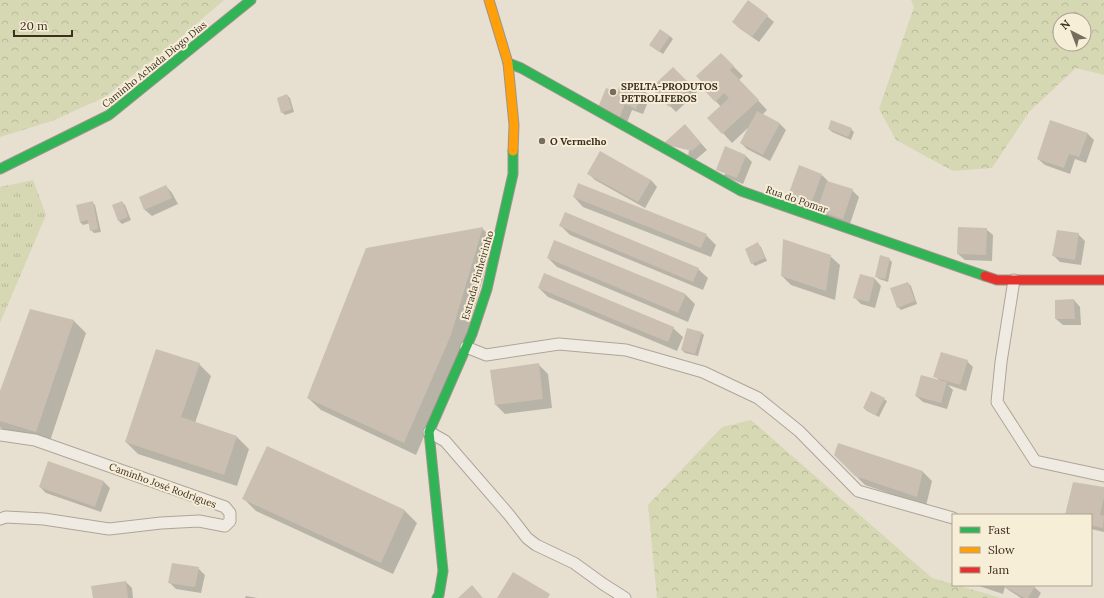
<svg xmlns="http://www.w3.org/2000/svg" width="1104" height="598" font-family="Lora,serif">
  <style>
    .grass { fill: url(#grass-tufts) }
    .forest { fill: url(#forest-crowns); fill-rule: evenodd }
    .shadow { fill: #0003 }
    .building { fill: #cbbfb2 }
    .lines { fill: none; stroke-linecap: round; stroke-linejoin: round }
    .lane-casing { stroke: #ada599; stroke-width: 13 }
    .fast-casing { stroke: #9c958a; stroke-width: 11 }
    .slow-casing { stroke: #9c958a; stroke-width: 11 }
    .jam-casing { stroke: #9c958a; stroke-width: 11 }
    .lane { stroke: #efebe3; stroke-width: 11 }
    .fast { stroke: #30b455; stroke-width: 9 }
    .slow { stroke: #ff9f0a; stroke-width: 9 }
    .jam { stroke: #e5322d; stroke-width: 9 }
    .poi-dot { fill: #786c5e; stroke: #f7eed8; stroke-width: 1.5 }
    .labels { text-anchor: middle; stroke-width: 4; stroke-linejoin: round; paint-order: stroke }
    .street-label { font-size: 10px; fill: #3d2e20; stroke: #f7eed8 }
    .poi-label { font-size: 10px; font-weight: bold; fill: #3d2e20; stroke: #f7eed8; text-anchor: start }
  </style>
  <defs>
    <pattern id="grass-tufts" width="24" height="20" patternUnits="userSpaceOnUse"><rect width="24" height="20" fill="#d6d7b3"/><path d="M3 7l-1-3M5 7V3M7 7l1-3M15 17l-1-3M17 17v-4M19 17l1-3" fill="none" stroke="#b9b99a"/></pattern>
    <pattern id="forest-crowns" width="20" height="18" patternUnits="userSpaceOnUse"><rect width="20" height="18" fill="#d6d7b3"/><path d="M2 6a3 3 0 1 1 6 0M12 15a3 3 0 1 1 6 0" fill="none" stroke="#b9b99a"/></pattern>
  </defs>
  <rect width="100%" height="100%" fill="#e7e0d1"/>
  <!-- grass -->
  <path class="grass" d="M33,180L46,215L0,323V187Z"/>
  <!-- forest -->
  <path class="forest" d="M0,0H224L174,43L105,97L52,121L0,137Z
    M911,0H1104V75L1076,68L1029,112L992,168L953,171L896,140L879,109L914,7ZM1060,20H1084V44H1060Z
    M751,420L932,578L953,584V585H957L1001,598H657L648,505L722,427Z"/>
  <!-- shadow -->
  <path class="shadow" d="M767,16L774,22L759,42L739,28L733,22Z
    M670,36L673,39L663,54L650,45Z
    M721,54L743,76L739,80L767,110L762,115L780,124L786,130L770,161L747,149L741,143L749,127L732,143L709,118L721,107L706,90Z
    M673,68L697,92L676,112L652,88Z
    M623,82L644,90L650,97L643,114L632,110L626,125L604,116Z
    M287,95L290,98L294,112L285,115L282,112Z
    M829,129H851L854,132L851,140L832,132Z
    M691,132L707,150L687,167Z
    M1087,133L1094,140L1086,163L1075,159L1070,174L1045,165L1038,159Z
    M746,156L752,162L743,184L723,176Z
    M589,174L651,180L657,187L645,208L595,180Z
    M822,175L828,181V183L852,190L859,197L850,224L793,207Z
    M166,186L172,193L178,204L152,216L145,210L140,198Z
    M574,197L706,235L716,245L711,257L583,207Z
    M92,202L95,205L101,232L94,233L91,230L90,223L83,225L80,222Z
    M122,202L125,205L131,220L122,224L119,221Z
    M561,226L698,269L708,278L703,290L570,235Z
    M482,228L494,240L463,347L416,455L321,410L308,398Z
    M986,229L993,235L992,261L965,260L958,254Z
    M1078,234L1085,241L1081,265L1060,262L1054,256Z
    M555,241L686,295L695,304L688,322L557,267L548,258Z
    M758,244L761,247L767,261L755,266L752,263Z
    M830,256L840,265L835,300L791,285L782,276Z
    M889,259L892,262L888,282L879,279L876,276Z
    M861,276L875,279L881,286L875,308L861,304L855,298Z
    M908,283L911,286L917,304L901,310L898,307Z
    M539,288L673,328L683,337L677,351L548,297Z
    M1074,300L1080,307L1081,325H1063L1056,319V301Z
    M31,310L74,321L86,333L49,444L3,430L0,427V394Z
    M702,333L704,335L698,356L685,353L682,350Z
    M967,361L973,367L966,391L948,385L953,390L947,409L923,402L916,396L940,381L935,376Z
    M199,364L211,376L195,423L237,437L249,449L237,486L138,454L126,442Z
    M538,364L548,374L552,408L505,414L496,405L491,371Z
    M884,399L887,401L879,417L867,411L864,408Z
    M267,448L405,511L417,523L393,574L256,511L244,499Z
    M835,455L923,472L932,481L926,506L865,485Z
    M103,481L110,488L101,512L46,493L40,487Z
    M1104,488V532L1091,529V515H1066Z
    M198,568L205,575L201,593L176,589L169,582Z
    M126,582L132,588L133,598H94Z
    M976,585H1032L1041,593L1038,598H1021L1010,591L1005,587L1003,594Z
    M246,596L257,598H258H245Z"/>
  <!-- building -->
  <path class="building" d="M748,0L768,15L752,37L732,22Z
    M660,29L670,36L659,52L649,45Z
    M721,53L734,66L730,70L759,100L722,134L707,118L729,98L724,93L715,102L704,90L707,87L696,76Z
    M673,67L691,85L669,107L651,88Z
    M622,81L644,89L636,109L625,104L619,119L597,110L606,88L617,92Z
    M287,94L292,109L281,113L277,98Z
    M757,111L780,123L763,155L740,143Z
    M831,120L852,128L848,137L828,129Z
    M1050,120L1088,133L1079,157L1069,154L1064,168L1037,159Z
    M685,124L701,143L692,151L663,144Z
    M725,146L746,155L737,178L716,170Z
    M600,151L651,180L638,202L587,174Z
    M799,165L822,174L809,209L786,201Z
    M827,181L853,189L843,219L817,210Z
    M578,183L707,234L701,248L573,197Z
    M166,185L172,198L144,210L139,197Z
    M93,201L98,229L90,231L88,220L80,222L76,205Z
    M122,201L128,217L118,221L112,205Z
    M565,212L699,268L693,282L559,226Z
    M483,227L451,335L404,443L307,398L366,248Z
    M958,227L987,228L986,255L957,254Z
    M1057,230L1079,233L1075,260L1052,256Z
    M783,239L831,255L826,291L781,276Z
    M554,240L686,294L678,313L547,258Z
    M758,242L765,258L751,264L745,249Z
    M880,255L890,258L885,279L875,277Z
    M544,273L674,327L668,342L538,288Z
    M860,274L875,278L869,302L853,298Z
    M908,282L915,301L897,308L890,288Z
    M1074,299L1075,319H1055V300Z
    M30,309L74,320L36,432L0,421V391Z
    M687,328L702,332L695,354L681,350Z
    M156,349L200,363L181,417L237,436L224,475L125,442Z
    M941,352L968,360L960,385L933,377Z
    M539,363L543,399L495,405L490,370Z
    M921,375L947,382L941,403L915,396Z
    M871,391L885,398L876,415L863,408Z
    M838,443L923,471L917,497L855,476L834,455Z
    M267,446L405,510L381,563L242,499Z
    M48,461L104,481L95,507L39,487Z
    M1073,482L1104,487V498L1100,515L1104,516L1103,528L1091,525V515H1065Z
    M172,563L199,567L195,587L168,583Z
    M513,572L550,594L548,598H497Z
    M126,581L128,598H93L91,586Z
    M472,585L483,598H458Z
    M1002,585H1034L1035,586L1028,598H1025Z"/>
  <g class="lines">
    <defs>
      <path id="lane" d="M1014,280L1001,362L997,402L1035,461L1104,476
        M466,347L486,355L559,344L626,350L703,372L758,398L799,431L858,491L953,518
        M429,432L445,441L510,516L527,538L536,545L574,563L603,584L625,598
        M0,435L35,440L225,507L230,513V521L225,526L199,521L161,523L109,529L44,519L6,517L0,519"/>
      <path id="fast" d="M508,63L521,68L741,191L985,276
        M0,169L109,115L251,0
        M437,598L439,595L443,571L429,432L472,334L487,289L513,174V151"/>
      <path id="slow" d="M489,0L508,63L514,125L513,151"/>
      <path id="jam" d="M985,276L997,280H1104"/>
    </defs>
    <!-- lane casing -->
    <use href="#lane" class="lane-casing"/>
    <!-- fast casing -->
    <use href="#fast" class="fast-casing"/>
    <!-- slow casing -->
    <use href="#slow" class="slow-casing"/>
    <!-- jam casing -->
    <use href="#jam" class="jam-casing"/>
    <!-- lane -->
    <use href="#lane" class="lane"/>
    <!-- fast -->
    <use href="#fast" class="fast"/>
    <!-- slow -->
    <use href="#slow" class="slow"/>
    <!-- jam -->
    <use href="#jam" class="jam"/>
  </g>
  <!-- markers -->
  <g class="poi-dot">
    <circle cx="613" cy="92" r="4"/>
    <circle cx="542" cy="141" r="4"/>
  </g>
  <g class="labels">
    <!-- street labels -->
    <g class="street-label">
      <text transform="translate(154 64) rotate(-39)" y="4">Caminho Achada Diogo Dias</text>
      <text transform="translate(797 199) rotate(19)" y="4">Rua do Pomar</text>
      <text transform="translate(477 275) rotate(-74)" y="4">Estrada Pinheirinho</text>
      <text transform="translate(163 485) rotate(20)" y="4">Caminho José Rodrigues</text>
    </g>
    <!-- poi labels -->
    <g class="poi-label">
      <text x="621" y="90">SPELTA-PRODUTOS<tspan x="621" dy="12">PETROLIFEROS</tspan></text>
      <text x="550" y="145">O Vermelho</text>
    </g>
  </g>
  <!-- legend -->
  <rect x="952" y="514" width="140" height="72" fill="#f7eed8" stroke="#ada18e"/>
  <rect x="960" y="527" width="20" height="6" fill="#30b455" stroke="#ada18e"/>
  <text x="988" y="534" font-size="12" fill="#3d2e20">Fast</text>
  <rect x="960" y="547" width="20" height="6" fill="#ff9f0a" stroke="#ada18e"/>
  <text x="988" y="554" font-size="12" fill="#3d2e20">Slow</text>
  <rect x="960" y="567" width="20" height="6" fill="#e5322d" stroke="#ada18e"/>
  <text x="988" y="574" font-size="12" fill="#3d2e20">Jam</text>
  <!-- north arrow -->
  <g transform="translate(1072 32) rotate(318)"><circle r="19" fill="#f7eed8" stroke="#ada18e"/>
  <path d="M0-3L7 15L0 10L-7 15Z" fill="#786c5e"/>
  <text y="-6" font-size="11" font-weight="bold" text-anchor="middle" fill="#3d2e20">N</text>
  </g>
  <!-- scale -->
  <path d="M14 30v6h58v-6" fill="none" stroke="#3d2e20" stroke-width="2"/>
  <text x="20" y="30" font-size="12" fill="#3d2e20" stroke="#f7eed8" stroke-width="3" paint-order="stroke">20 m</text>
</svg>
